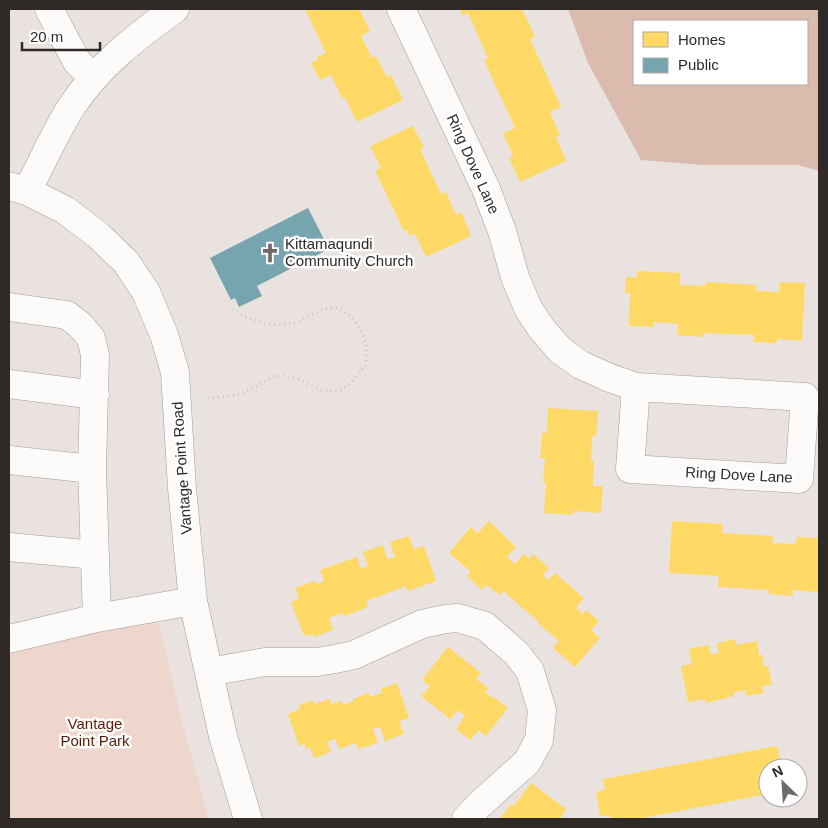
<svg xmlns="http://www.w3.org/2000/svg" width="828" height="828" font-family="Helvetica,sans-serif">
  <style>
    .green { fill: #efd6cd }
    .forest { fill: #dcbbaf; fill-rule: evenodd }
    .homes { fill: #ffd966 }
    .public { fill: #76a5af }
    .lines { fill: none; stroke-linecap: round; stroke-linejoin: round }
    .minor-casing { stroke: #a19c99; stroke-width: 29 }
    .path { stroke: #c7c5c4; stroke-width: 3; stroke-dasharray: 1 4; stroke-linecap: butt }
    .minor { stroke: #fcfbfa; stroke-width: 28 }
    .labels { text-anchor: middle; stroke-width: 5; stroke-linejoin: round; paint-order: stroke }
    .street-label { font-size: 15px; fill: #2f2a28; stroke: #fff }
    .poi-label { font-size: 15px; fill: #2f2a28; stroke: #fff; text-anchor: start }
    .park-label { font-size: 15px; fill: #5b1a00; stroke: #fff }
  </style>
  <rect width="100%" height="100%" fill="#eae2df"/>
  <!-- green -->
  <path class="green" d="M143,618L156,623L160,627L182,722L209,819H9V652Z"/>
  <!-- forest -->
  <path class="forest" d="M568,9H819V171L798,165H704L641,160L588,63ZM634,21H807V84H634Z"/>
  <!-- homes -->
  <path class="homes" d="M305,9H359L370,31L361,36L372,58L376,56L387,77L391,75L403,100L357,122L345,97L342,99L331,75L320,80L311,63L318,60L317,57L326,53Z
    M460,9H522L535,37L530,39L561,107L550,112L560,135L556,137L566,161L520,182L509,158L513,156L503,133L515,128L484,60L488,58L468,13L463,16Z
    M413,126L424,148L420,149L441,194L446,192L456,215L461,212L471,236L426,257L415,234L410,236L407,230L404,231L375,171L381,168L370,146Z
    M637,271L680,273V285L705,286L706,282L756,285V291L779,292L780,282L805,283L802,341L777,339V343L753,342L754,335L728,334L703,333V337L677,335L678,324L654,322V327L629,326L630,293H625L626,277L637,278Z
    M548,408L598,411L596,436H592L591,461H594L593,486H603L601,513L573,511V515L544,513L546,483H543L545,458H540L542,433H547Z
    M489,521L516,547L507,557L515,564L524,554L529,559L533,554L549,568L543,575L548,580L555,573L584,598L576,608L583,614L586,610L599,621L591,630L600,638L575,667L553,648L559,641L538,623L539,622L503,591L500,595L486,585L482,590L467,576L471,572L449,553L471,527L478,533Z
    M672,521L723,524L722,533L773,536L772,543L796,544L797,537L819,538L818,592L793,590V596L769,594V590L718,587L719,576L669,573Z
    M409,536L414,549L424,546L436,581L407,591L406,586L366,601L368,607L344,616L343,613L329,618L333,630L314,637L313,634L304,636L291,602L299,599L295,588L315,581L316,584L324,581L320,570L357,557L361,569L368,566L363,552L383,545L387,559L395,557L390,542Z
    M735,639L736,645L757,641L759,655L762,654L764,667L768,666L772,685L762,686L764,693L746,696L745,690L733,693L734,696L706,703L705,699L688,702L681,666L692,664L689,649L709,645L710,654L719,653L717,643Z
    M448,647L481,673L476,679L488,688L485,692L493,698L494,697L508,708L486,736L479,730L470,740L456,729L465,716L458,710L450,719L421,696L430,686L422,680Z
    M397,683L409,718L399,721L404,734L385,741L380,727L373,729L378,743L358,749L356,743L339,749L335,739L327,742L331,752L314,758L310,747L306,749L305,744L299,746L288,714L300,709L299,705L313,700L314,704L330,699L331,704L342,701L343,705L354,701L353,699L369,693L370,697L382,693L381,689Z
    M777,746L782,768H768V794L638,819H611L610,815L600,816L596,792L605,790L603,779Z
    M531,783L566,809L561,817L564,819H500L511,804L514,806Z"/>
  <!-- public -->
  <path class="public" d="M308,208L329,249L257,286L262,296L239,307L235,298L231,300L210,258Z"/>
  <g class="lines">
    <defs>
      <path id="minor" d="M49,9L77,62L94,78
        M401,9L486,189L502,231L515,277L528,308L541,328L560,350L581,365L610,378L636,387L805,397L799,479L630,469L636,387
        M9,186L27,191L65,210L98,235L126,262L146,292L164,335L175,372L182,488L193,601L223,736L248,819
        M27,191C42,163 55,132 72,106C98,66 137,36 175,9
        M9,307L67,315L80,325L91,338L95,355L92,469L97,618
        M9,384L95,395
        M9,460L92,469
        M9,547L95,555
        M9,639L97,618L193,601
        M209,672L265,662H317L335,659L354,655L422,624L446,619L458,618L485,626L517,654L530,671L542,710L539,740L527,762L479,805L466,819"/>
    </defs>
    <!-- minor casing -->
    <use href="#minor" class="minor-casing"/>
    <!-- path -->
    <path class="path" d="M208,398C222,397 237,396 250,390C259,386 266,378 277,376C301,372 320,400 342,389C351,385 359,372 366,365C366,358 367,351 366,345C363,330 347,304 329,308C317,310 306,319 294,323C274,328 247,321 232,308"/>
    <!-- minor -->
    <use href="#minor" class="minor"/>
  </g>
  <!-- icons -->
  <defs>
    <symbol id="church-bare" viewBox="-9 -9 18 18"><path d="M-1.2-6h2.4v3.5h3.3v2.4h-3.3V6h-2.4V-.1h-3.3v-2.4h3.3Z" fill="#706a68" stroke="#fff" stroke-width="2.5" paint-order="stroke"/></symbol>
  </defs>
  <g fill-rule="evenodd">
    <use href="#church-bare" x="256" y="239" width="28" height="28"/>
  </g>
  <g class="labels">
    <!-- street labels -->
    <g class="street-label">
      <text transform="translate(473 164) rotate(66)" y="5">Ring Dove Lane</text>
      <text transform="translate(182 468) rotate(-94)" y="5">Vantage Point Road</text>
      <text transform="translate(739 475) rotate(3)" y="5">Ring Dove Lane</text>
    </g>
    <!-- poi labels -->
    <g class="poi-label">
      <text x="285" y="249">Kittamaqundi<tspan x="285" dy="17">Community Church</tspan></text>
    </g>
    <!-- park labels -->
    <g class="park-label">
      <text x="95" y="729">Vantage<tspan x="95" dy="17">Point Park</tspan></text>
    </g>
  </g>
  <!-- border -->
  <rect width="828" height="828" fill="none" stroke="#2f2a28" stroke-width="20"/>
  <!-- legend -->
  <rect x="633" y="20" width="175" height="65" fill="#ffffff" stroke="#acaaa9"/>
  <rect x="643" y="32" width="25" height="15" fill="#ffd966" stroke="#acaaa9"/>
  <text x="678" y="45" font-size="15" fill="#2f2a28">Homes</text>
  <rect x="643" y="58" width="25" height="15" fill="#76a5af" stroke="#acaaa9"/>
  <text x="678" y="70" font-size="15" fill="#2f2a28">Public</text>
  <!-- north arrow -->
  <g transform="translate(783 783) rotate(335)"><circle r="24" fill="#ffffff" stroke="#acaaa9"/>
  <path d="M0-4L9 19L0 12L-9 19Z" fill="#706a68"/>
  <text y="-8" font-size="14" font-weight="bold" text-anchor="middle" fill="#2f2a28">N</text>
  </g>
  <!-- scale -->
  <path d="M22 42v8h78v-8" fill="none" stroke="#2f2a28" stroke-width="2.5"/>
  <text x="30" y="42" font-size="15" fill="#2f2a28" stroke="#ffffff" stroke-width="4" paint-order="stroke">20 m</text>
</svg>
